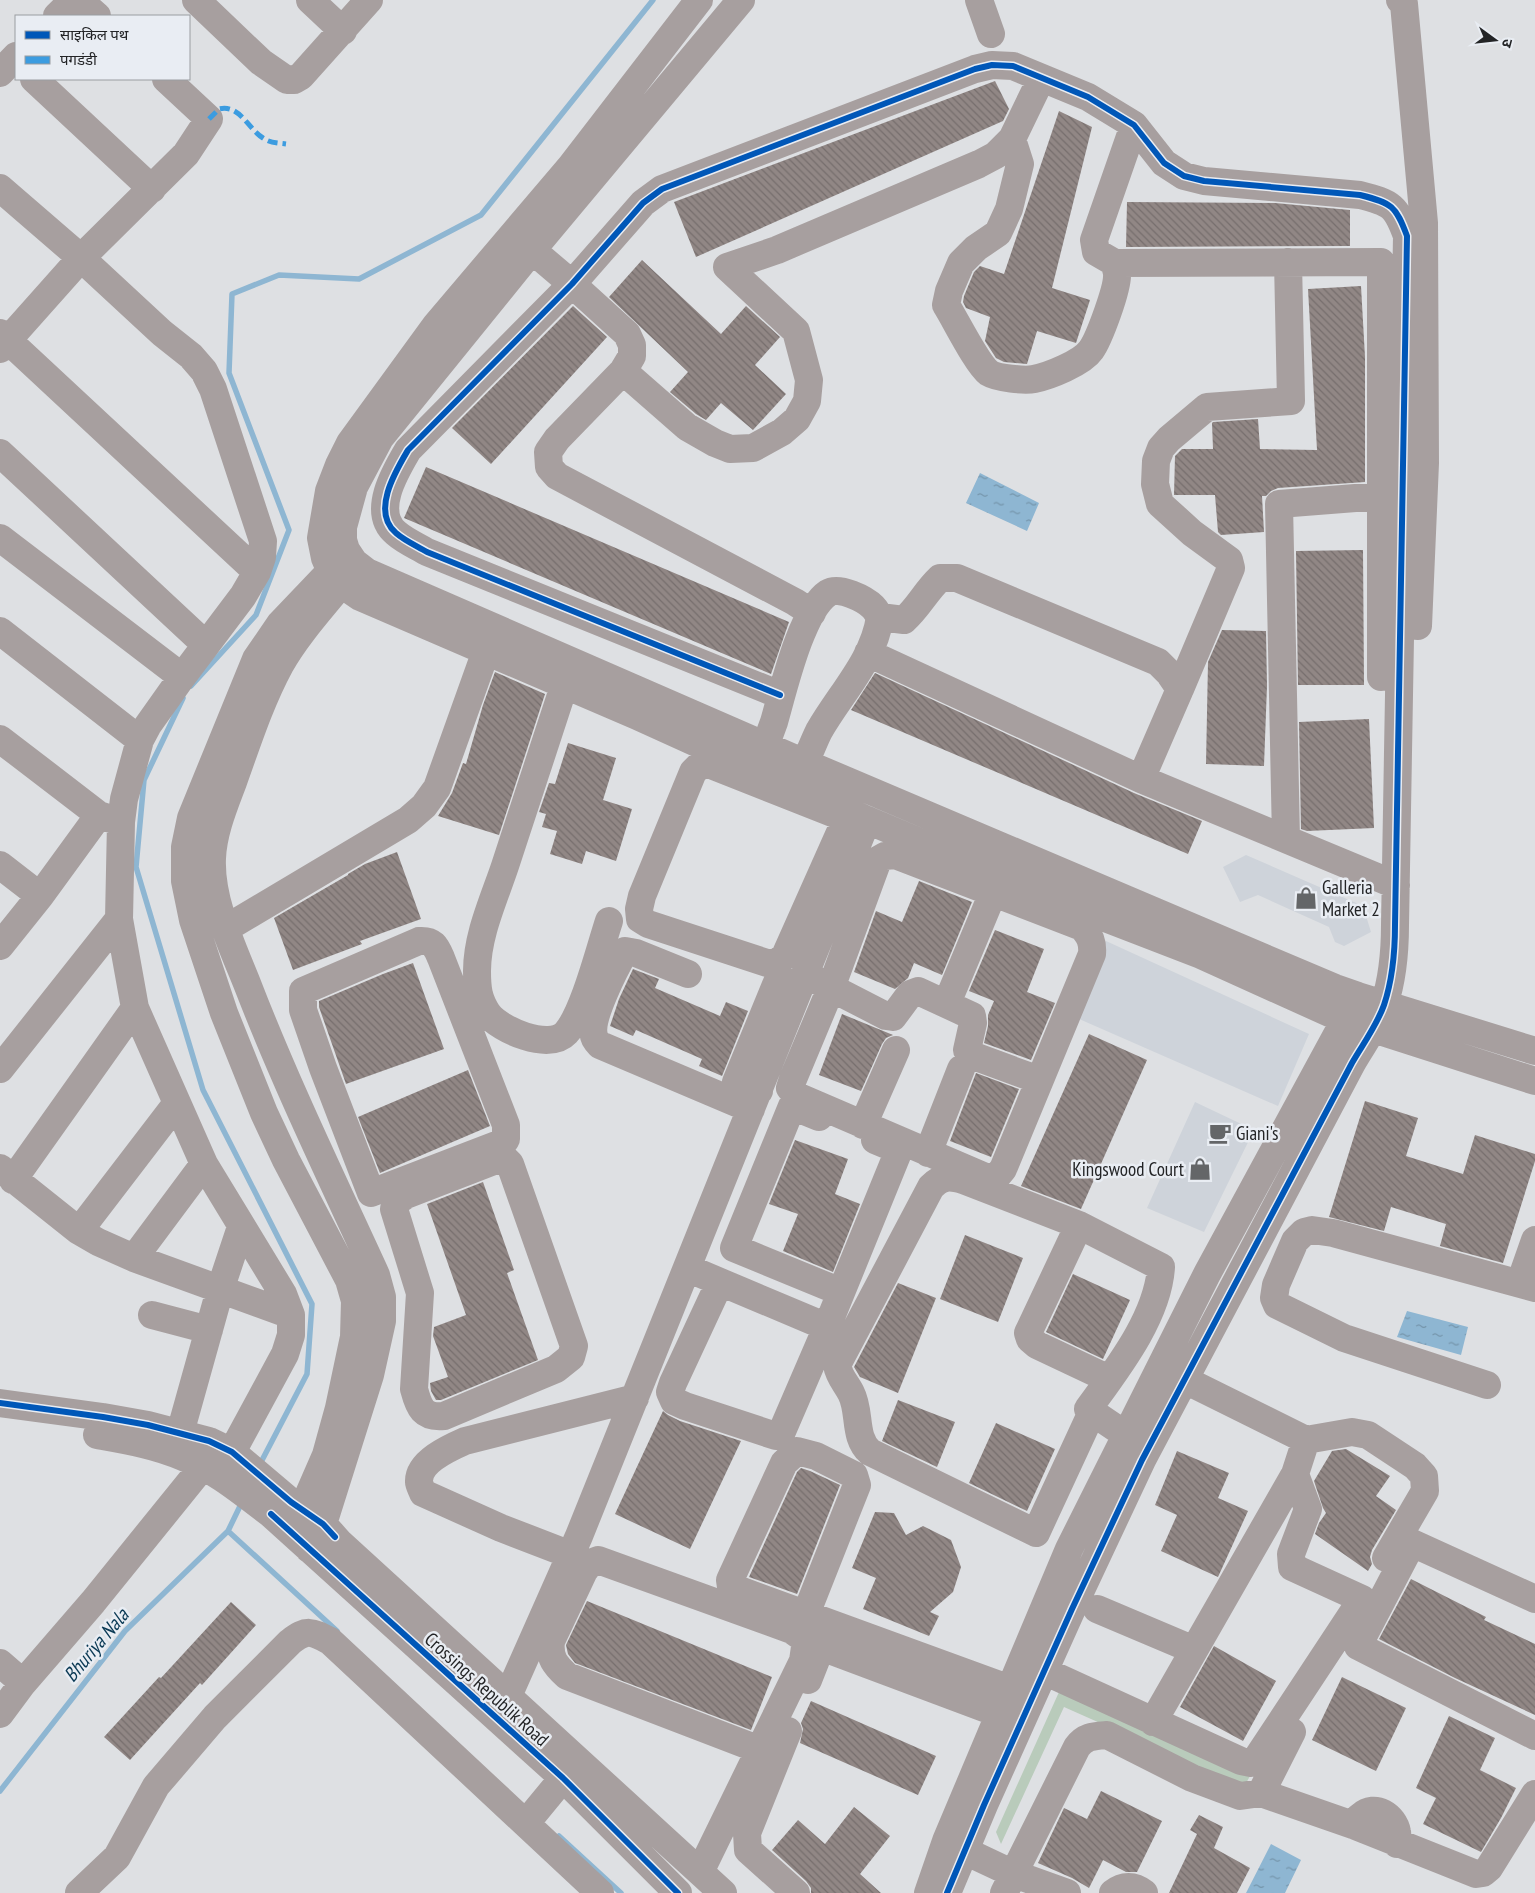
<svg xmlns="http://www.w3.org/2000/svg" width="1535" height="1893" font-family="'PT Sans Narrow','Noto Sans Devanagari',sans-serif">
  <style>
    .built { fill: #ced3da }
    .green { fill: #b9cbbb }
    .water { fill: url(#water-ripples) }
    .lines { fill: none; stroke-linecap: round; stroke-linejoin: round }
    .stream { stroke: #8eb6d2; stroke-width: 5.5 }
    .building { fill: url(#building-back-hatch) }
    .minor { stroke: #a79f9f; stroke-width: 28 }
    .quiet { stroke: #3c9ce0; stroke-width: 5; stroke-dasharray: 10 5; stroke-linecap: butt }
    .cycleway-casing { stroke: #e9edf3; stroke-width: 9 }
    .cycleway { stroke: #0057b8; stroke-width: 6 }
    .labels { text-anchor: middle; stroke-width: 5; stroke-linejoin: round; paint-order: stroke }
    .poi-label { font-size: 19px; fill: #232426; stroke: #e9edf3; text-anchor: start }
    .street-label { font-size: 19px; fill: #232426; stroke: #e9edf3 }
    .water-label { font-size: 20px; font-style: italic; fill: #0a3954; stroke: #e9edf3 }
  </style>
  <defs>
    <pattern id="water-ripples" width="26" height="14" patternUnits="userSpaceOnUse" patternTransform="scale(1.25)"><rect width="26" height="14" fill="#8eb6d2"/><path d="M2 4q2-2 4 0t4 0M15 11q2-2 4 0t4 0" fill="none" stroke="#7494aa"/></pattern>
    <pattern id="building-back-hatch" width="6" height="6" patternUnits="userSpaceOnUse" patternTransform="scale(1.25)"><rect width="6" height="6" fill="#918785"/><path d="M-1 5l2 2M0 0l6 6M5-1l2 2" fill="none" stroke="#766e6d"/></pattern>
  </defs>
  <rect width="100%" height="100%" fill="#dee0e3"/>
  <!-- built -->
  <path class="built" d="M1246,855L1363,906L1371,932L1344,946L1335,942L1329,927L1258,895L1240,902L1223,867Z
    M1106,941L1309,1034L1278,1106L1070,1015Z
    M1195,1102L1254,1130L1204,1232L1147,1208Z"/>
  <!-- green -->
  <path class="green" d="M1059,1692L1250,1776L1244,1787L1064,1707L1001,1844L996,1832Z"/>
  <!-- water -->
  <path class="water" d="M980,473L1039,503L1027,531L966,503Z
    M1407,1311L1468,1327L1461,1355L1397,1337Z
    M1271,1844L1301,1860L1285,1893H1246Z"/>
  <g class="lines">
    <!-- stream -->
    <path class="stream" d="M191,686L256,615L289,530L229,373L232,294L279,275L359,279L481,215L653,0
      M183,698L144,780L136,867L203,1090L312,1304L307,1374L259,1466
      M228,1531L337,1631
      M0,1791L125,1631L228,1531L242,1502
      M559,1836L621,1893"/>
  </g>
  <!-- building -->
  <path class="building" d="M995,81L1009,109L1003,121L696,257L674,202Z
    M1059,111L1092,127L1052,288L1090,300L1076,343L1037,331L1027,364L1004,362L996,358L985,341L990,317L966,308L963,302L964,296L974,272L980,266L1004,274Z
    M1127,202L1275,203L1350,210V246L1126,247Z
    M642,260L721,334L746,306L780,337L755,365L786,394L753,430L721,403L706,420L696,414L670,392L688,372L609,297Z
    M1361,286L1365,357V482L1278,488L1271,491L1266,496H1262L1264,532L1221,535L1218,532L1215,495H1174L1175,456L1182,449H1213L1212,423L1213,422L1258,419L1260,449L1317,450L1308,289Z
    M573,306L607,337L491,464L452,428Z
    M426,467L789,622L771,674L404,518Z
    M1363,550L1364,685H1298L1296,551Z
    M1222,630L1266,631L1267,686L1264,766L1206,764L1208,662Z
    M495,672L545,694L499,835L438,816L452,793L463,763L466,764L483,705Z
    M875,673L1134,793L1202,821L1188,854L851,710Z
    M1369,719L1374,828L1307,831L1301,829L1299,722Z
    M568,743L616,758L603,800L632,809L616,861L586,851L582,864L550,854L557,831L542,827L546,814L539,812L549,783L555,784Z
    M397,852L421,919L360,941L362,944L293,970L274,918L348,875V874L365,864Z
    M919,881L972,902L942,975L914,963L908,978L895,989L854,972L876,911L902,922Z
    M995,930L1044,949L1027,992L1055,1003L1031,1060L984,1043L988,1026V1015L994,1001L969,991Z
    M413,963L444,1049L346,1084L319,1007V1001L383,974Z
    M633,969L659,979L655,988L720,1016L726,1002L748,1011L722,1076L699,1066L702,1059L636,1030L633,1036L610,1026L619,999Z
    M842,1014L893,1035L886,1038L882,1044L861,1091L819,1075Z
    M1089,1034L1147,1060L1081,1209L1021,1186Z
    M468,1070L490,1126L380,1173L358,1117Z
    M976,1073L1019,1089L991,1157L950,1141Z
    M1365,1101L1418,1118L1406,1156L1463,1174L1475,1135L1535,1154V1161L1503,1263L1440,1246L1446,1224L1391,1207L1384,1231L1329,1217Z
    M795,1140L848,1159L835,1194L860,1204L833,1272L783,1251L798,1214L769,1204Z
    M483,1182L514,1270L507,1273L538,1360L441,1400H436L431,1391L430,1383L448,1377L433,1336L434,1327L466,1315L427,1204Z
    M965,1235L1023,1258L998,1322L940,1299Z
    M1073,1274L1130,1300L1103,1359L1046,1332Z
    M898,1283L936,1298L898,1393L860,1377L854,1367Z
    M898,1400L955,1422L937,1467L882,1441Z
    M663,1411L668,1415L680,1421L741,1441L690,1549L615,1514Z
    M996,1423L1055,1449L1027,1511L969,1483Z
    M1346,1449L1390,1476L1376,1496L1396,1510L1372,1550L1370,1557L1372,1564L1368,1571L1315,1534L1319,1523L1326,1513L1323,1508L1314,1481L1332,1451Z
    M1177,1451L1229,1473L1218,1498L1248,1511L1218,1577L1161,1551L1177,1515L1155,1505Z
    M801,1468L810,1471L840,1485L797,1594L749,1577L797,1472Z
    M875,1512L894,1513L906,1535L923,1526L951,1540L961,1567L953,1592L930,1612L939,1616L929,1636L863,1609L876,1578L852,1568Z
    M1411,1579L1486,1617L1484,1620L1535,1644V1715L1455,1678L1379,1639Z
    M587,1601L772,1677L751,1730L575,1663L568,1654L566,1645Z
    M231,1602L256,1625L202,1685L200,1683L130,1760L104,1737L159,1677L161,1678Z
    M1214,1646L1276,1681L1243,1741L1180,1707Z
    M1342,1677L1406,1708L1376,1771L1312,1740Z
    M811,1701L936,1756L918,1795L800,1743L803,1729L801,1723Z
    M1449,1716L1495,1738L1480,1770L1516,1788L1501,1818L1481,1852L1423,1824L1436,1798L1416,1788Z
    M1101,1791L1162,1821L1137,1872H1126L1103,1860L1089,1888L1072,1878L1038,1863L1064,1808L1087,1819Z
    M854,1807L890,1836L860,1874L881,1893H811V1888L806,1881L772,1850L798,1820L825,1844Z
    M1199,1815L1223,1827L1214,1848L1250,1868L1237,1893H1169L1197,1834L1190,1830Z"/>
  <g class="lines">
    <!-- minor -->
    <path class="minor" d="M79,0L97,16
      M196,0L261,62L287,80H294L301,76L369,0
      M310,0L343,31
      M699,0L571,166L436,325L350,443L339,465L329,491L321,538L325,558L331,572L341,584L360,597L637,716L867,820L1035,891L1201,955L1345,1020L1535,1081
      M741,0L533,249L380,438L354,487L343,527V540L346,550L354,562L367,572L805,763L1335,988L1358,996L1535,1051
      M979,0L991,34
      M1400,0L1404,4L1424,223L1425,463L1418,626
      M57,16L73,0
      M0,73L16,56
      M34,79L152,189
      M1012,139L1020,164L1009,209L998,233L976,248L961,263L949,291L946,305C955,319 977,364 989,373C997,378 1025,381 1034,379C1049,376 1082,363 1091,350C1099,339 1118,288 1117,274C1117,271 1115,267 1115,263L1096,252L1094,240L1134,125
      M0,188L81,258L162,333L191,356L204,371L213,389L263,541L262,557L257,572L243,596L182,677L148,725L140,740L124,799L121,822L119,919L135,1008L204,1164L283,1294L291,1315V1335L285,1354L232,1452
      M519,239L572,284L627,334L632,345V356L623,371L557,439L548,452L549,467L557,476L795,602L812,613
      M1115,263L1381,262V677
      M0,333L257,572
      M0,349L81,258L186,154L209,119L166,79
      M623,371L687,427L715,443L730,449L753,448L782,432L797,419L807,401L809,380L796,331L727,267L777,250L979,164L996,155L1012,139L1041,79
      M0,453L206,645
      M0,538L182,677
      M880,617L904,620C918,608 926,591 940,578H957L1158,662L1169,673L1180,689L1141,779
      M0,631L140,740
      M868,653L1141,779L1396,885
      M564,686C544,746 525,806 505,866C494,899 477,935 477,971C477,988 478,999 488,1014C500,1030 549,1051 566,1033C584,1013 600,948 609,921
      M1180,689L1231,568L1229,560L1192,533L1160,504L1155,484L1156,461L1161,448L1169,439L1207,407L1291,401L1288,262
      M780,695L427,552C417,546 405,541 396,533C371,512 395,472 408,450L572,284L643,203L662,189L975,69L992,65L1013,66L1088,97L1134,125L1164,163L1184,176L1204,181L1360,195C1392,203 1396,206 1407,236L1395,925C1395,949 1392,981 1384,1005C1377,1025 1363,1044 1352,1063L1142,1460L1072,1609L984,1805L947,1893
      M0,739L99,815L117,821
      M758,762C764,749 769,736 774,722C783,691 801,611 828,593C839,586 865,599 873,607C876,610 878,614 880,617C874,660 840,694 819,731C814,741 810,752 805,763
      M701,764L711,765L835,814L842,819V828L785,956L776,963H767L648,924L640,919L639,909L642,896L693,772Z
      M1286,839L1279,504L1381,496
      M895,855L1082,927C1090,936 1093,942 1092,954L1003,1169L998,1175L988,1178L797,1096L790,1088L793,1079L831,988L878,860L885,856Z
      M0,865L40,896
      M225,929L408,820L424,806L437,788L486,651
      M419,941C433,940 436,946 441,958L506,1125V1139L504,1142L371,1193L323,1068L303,1010V991Z
      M0,946L40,896L99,815
      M688,974L636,953L625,951C616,967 589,1018 594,1036C594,1039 598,1043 600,1045L751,1109
      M816,980L886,1016L893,1017L910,994L918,991L972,1016L973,1023L967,1050L971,1055L1039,1080
      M947,1003L1000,876
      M0,1069L119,919
      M759,1091L736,1082L780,975
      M819,1117L792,1106L734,1248L841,1292
      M863,1125L896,1050
      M928,1153L961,1069
      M499,1159L506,1160L510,1164L574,1346L571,1357L556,1369L444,1416C423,1418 419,1408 414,1389L420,1293L394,1209L397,1201L406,1195Z
      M0,1168L79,1231L98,1242L134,1258L291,1315
      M13,1180L135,1008
      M1079,1225L1028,1333L1030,1339L1037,1345L1109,1379
      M79,1231L177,1103
      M134,1258L204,1164
      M687,1268L827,1327L899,1150L875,1140
      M720,1282L673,1383L670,1392L674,1401L685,1406L776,1436H780L827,1327
      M1520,1283L1535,1240
      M152,1315L209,1330
      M1487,1385L1344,1338L1277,1305L1274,1298L1276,1285L1295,1241L1304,1232L1312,1230L1333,1233L1535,1288
      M0,1403L103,1417L148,1425L209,1441L232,1452L291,1502L323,1524L339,1542L723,1893
      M1092,1412L1036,1533L870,1452C853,1437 861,1412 851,1393C846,1383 839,1377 837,1365L931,1187C942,1176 949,1176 963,1180L1079,1225L1161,1267C1158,1317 1117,1369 1088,1409L1092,1412L1126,1435
      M97,1435C125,1440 156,1445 183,1457C216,1470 243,1493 271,1514L563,1778L678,1893
      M1306,1440L1352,1432L1368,1435L1415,1466L1424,1476L1425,1491L1386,1558
      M175,1451L220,1290L241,1227
      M292,1533L326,1455L339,1408L354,1337L355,1301L349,1280L286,1160L264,1113L224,1013L193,920L185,881V847L191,818L256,659L280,624L342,559
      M309,1549L323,1524L370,1375L382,1321V1297L376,1275C332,1179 286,1084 248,986C233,948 210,901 212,858C213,832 224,806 233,782C247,743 260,702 280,665C297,635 321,609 342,583
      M571,1555L501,1528L423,1493C422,1490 419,1485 419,1482C418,1462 449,1448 465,1441L635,1398
      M1535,1599L1412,1543L1358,1646L1535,1736
      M1097,1609L1194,1650
      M806,1614L857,1485L854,1475L816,1456L797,1451L784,1463L730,1580L731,1587L1010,1689
      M0,1663L23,1683
      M1044,1671L1241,1761L1251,1763L1257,1758L1362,1599L1292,1567L1291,1554L1308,1509L1295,1474L1306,1440L1185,1380
      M808,1680L821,1647L1000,1714
      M508,1696L579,1536L867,820
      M0,1714L23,1683L93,1602L203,1466L212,1450
      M1153,1722L1295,1474
      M788,1731L747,1833L748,1850L796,1893
      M1261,1793L1292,1732
      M526,1823L563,1778
      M1353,1825C1355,1822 1358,1818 1361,1816C1375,1803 1394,1816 1397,1832C1398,1835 1397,1840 1397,1844
      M965,1851L1014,1874L1067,1893
      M700,1872L803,1661L806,1640L792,1630L598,1560L590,1563L584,1571L551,1641C549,1658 555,1665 567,1676L760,1750
      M79,1893L117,1857L156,1786L215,1717L290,1642C307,1629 311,1631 330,1641L600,1893
      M928,1893L946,1841L1069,1549L1207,1274L1353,1005
      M1004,1893L1077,1747C1085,1736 1094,1736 1107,1735L1192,1778L1240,1796L1261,1793L1353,1825L1476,1874L1483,1873L1489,1868L1535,1794
      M1113,1893C1123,1885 1134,1885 1144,1893"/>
    <!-- quiet -->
    <path class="quiet" d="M209,119L219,109C240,104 248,129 263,138C270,143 278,143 286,144"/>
    <defs>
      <path id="cycleway" d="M780,695L427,552C417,546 405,541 396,533C371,512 395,472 408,450L572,284L643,203L662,189L975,69L992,65L1013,66L1088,97L1134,125L1164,163L1184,176L1204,181L1360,195C1392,203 1396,206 1407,236L1395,925C1395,949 1392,981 1384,1005C1377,1025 1363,1044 1352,1063L1142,1460L1072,1609L984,1805L947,1893
        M0,1403L103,1417L148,1425L209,1441L232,1452L291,1502L323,1524L335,1537
        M271,1514L563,1778L678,1893"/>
    </defs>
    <!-- cycleway casing -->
    <use href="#cycleway" class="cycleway-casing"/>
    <!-- cycleway -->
    <use href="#cycleway" class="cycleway"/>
  </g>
  <!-- icons -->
  <defs>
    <symbol id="shop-bare" viewBox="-9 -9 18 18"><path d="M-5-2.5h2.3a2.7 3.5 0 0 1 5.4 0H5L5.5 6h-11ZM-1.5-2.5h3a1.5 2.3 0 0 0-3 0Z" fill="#646668" stroke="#e9edf3" stroke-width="2.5" paint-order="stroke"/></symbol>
    <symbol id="cafe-bare" viewBox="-9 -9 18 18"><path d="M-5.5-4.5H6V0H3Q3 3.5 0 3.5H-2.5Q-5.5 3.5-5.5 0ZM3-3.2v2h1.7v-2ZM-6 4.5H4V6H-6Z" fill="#646668" stroke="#e9edf3" stroke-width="2.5" paint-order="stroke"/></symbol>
  </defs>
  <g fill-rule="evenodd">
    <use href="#shop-bare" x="1290" y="882" width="32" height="32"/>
    <use href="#cafe-bare" x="1204" y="1117" width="32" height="32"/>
    <use href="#shop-bare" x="1184" y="1153" width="32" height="32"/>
  </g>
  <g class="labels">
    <!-- poi labels -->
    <g class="poi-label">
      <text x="1322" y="894">Galleria<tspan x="1322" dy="22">Market 2</tspan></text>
      <text x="1236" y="1140">Giani's</text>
      <text x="1184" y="1176" text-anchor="end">Kingswood Court</text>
    </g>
    <!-- street labels -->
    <g class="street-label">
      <text transform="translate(487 1689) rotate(42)" y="7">Crossings Republik Road</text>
    </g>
    <!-- water labels -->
    <g class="water-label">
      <text transform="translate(96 1645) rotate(-50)" y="7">Bhuriya Nala</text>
    </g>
  </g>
  <!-- legend -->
  <rect x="15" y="15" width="175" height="65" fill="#e9edf3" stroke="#9a9da1"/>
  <rect x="25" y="31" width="25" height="8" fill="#0057b8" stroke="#9a9da1"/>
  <text x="60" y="40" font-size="15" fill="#232426">साइकिल पथ</text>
  <rect x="25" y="56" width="25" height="8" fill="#3c9ce0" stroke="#9a9da1"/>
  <text x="60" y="65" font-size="15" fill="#232426">पगडंडी</text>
  <!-- north arrow -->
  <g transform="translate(1495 40) rotate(105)" stroke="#e9edf3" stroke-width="4" paint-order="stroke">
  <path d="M0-4L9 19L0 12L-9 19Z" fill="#232426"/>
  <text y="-8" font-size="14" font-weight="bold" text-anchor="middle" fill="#232426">उ</text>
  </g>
</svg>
